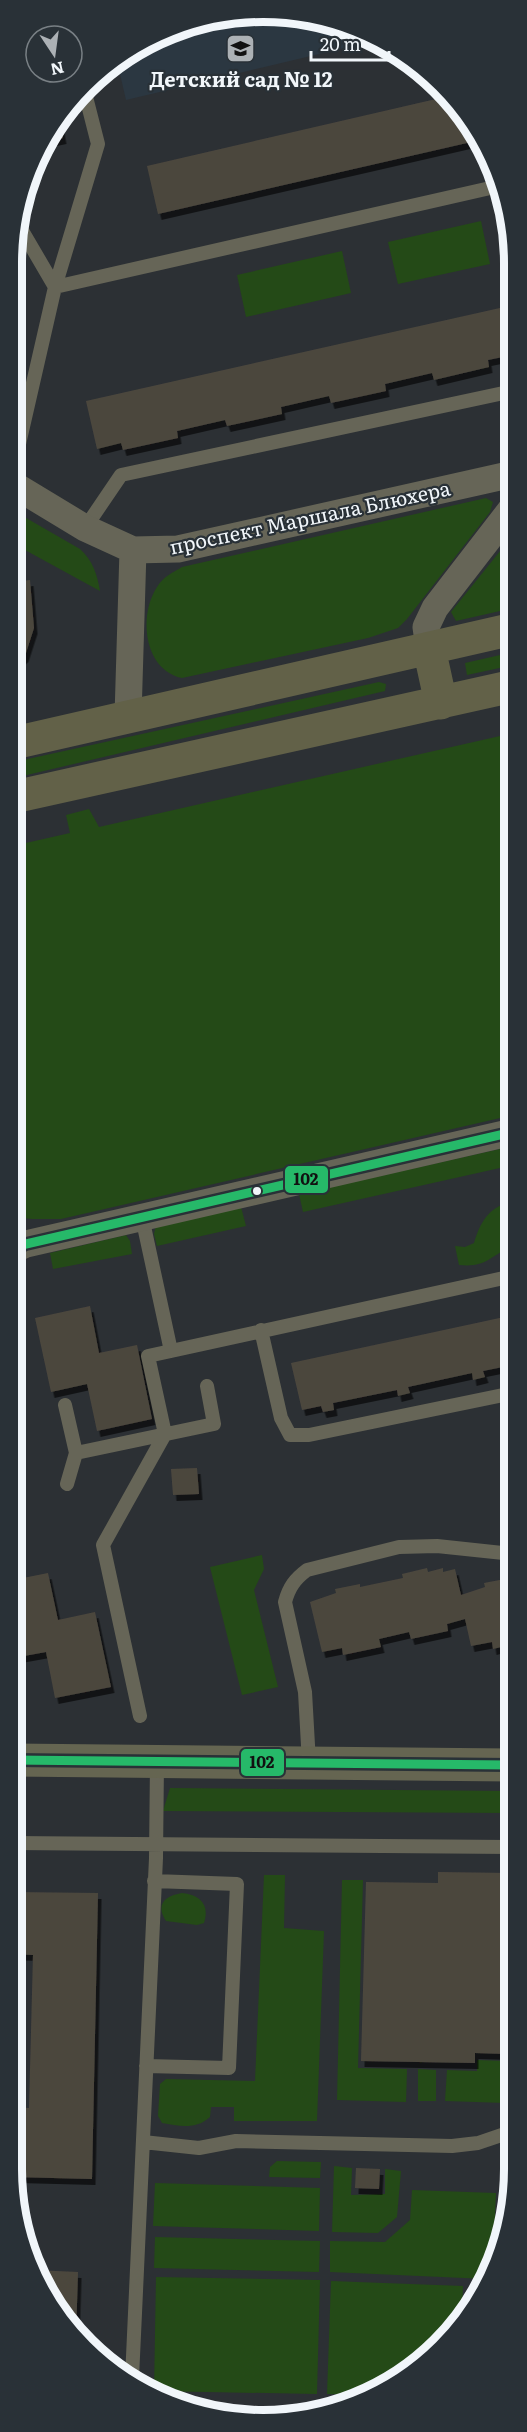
<svg xmlns="http://www.w3.org/2000/svg" width="527" height="2432" font-family="Literata,serif">
  <style>
    .built { fill: #2b3741 }
    .green { fill: #244a17 }
    .building { fill: #4c473e; filter: url(#shadow) }
    .lines { fill: none; stroke-linecap: round; stroke-linejoin: round }
    .lane { stroke: #666557; stroke-width: 14 }
    .street { stroke: #666557; stroke-width: 27 }
    .secondary { stroke: #656551; stroke-width: 33 }
    .primary { stroke: #626148; stroke-width: 33 }
    .bus-1-casing { stroke: #293137; stroke-width: 14 }
    .bus-1 { stroke: #26b969; stroke-width: 9 }
    .bus-dot { fill: #f1f6fa; stroke: #293137; stroke-width: 2 }
    .labels { text-anchor: middle; stroke-width: 4.5; stroke-linejoin: round; paint-order: stroke }
    .poi-label { font-size: 20px; font-weight: bold; fill: #f1f6fa; stroke: #293137 }
    .street-label { font-size: 20px; fill: #f1f6fa; stroke: #293137 }
    .rim { fill: none; stroke: #f1f6fa; stroke-width: 8 }
    .line-badge { stroke: #293137; stroke-width: 2 }
    .pale-badge-label { font-size: 16px; text-anchor: middle; font-weight: bold; fill: #111 }
  </style>
  <defs>
    <filter id="shadow"><feDropShadow dx="3.5" dy="6" stdDeviation="0" flood-color="#0009"/></filter>
  </defs>
  <rect width="100%" height="100%" fill="#2c3034"/>
  <!-- built -->
  <path class="built" d="M297,14L378,40L126,100L117,61L199,20Z
    M501,2159H513V2202L498,2247Z"/>
  <!-- green -->
  <path class="green" d="M481,221L490,264L398,284L388,242Z
    M342,251L351,293L246,317L237,275Z
    M486,498L493,502L490,512L407,619L398,628L368,638L182,678C144,670 138,616 157,587C163,577 172,573 182,567Z
    M14,511L80,549C93,561 97,574 100,591L14,544Z
    M513,535V608L456,621L451,612Z
    M513,652V665L467,675L465,663Z
    M379,682L386,684L385,691L14,778V762Z
    M513,733V1115L61,1219H32L13,1217V905L16,903L17,890L13,877L14,833L17,845L70,833L66,815L89,809L99,827Z
    M513,1146V1165L303,1212L299,1194Z
    M513,1202V1245C491,1256 486,1268 459,1265L455,1246L465,1247L474,1243C480,1222 490,1205 513,1202Z
    M241,1207L246,1226L157,1246L154,1234L156,1226Z
    M126,1235L130,1241L132,1254L53,1269L50,1253Z
    M262,1555L264,1569L254,1590L278,1687L242,1695L210,1567Z
    M170,1788L513,1791V1813L163,1811Z
    M264,1875H285L284,1928L324,1931L317,2121H234V2107H211L210,2117C196,2130 179,2126 162,2123L158,2116L160,2084L166,2079L255,2081Z
    M342,1880H363L358,2068L407,2069L406,2102L337,2100Z
    M182,1893C200,1895 210,1904 204,1923L197,1925L166,1921C155,1904 165,1896 182,1893Z
    M477,2060L507,2061L505,2103L445,2101L447,2070L477,2071Z
    M418,2069L436,2070V2101H418Z
    M277,2161L321,2162L320,2178L269,2177L270,2167Z
    M334,2166L352,2168L351,2195L385,2194V2169L401,2171L397,2217L378,2233L332,2232Z
    M155,2183L320,2188L319,2231L153,2226Z
    M412,2190L496,2193L493,2261L486,2279L330,2272V2241L385,2242L410,2220Z
    M155,2237L320,2241L319,2272L154,2268Z
    M156,2277L320,2280L317,2394L154,2391Z
    M331,2281L463,2286L462,2316L417,2368L365,2395L327,2394Z
    M191,2405L335,2408L247,2419Z"/>
  <!-- building -->
  <path class="building" d="M449,96L480,140L158,214L147,166Z
    M60,122L63,138L44,142L46,137Z
    M513,305V355L488,360L489,367L434,380L432,373L385,384L386,391L331,403L329,396L281,407L282,414L227,426L225,420L177,431L178,438L123,450L121,443L97,449L86,401Z
    M30,580L34,628L25,656L14,666V582Z
    M90,1306L99,1353L137,1345L152,1419L97,1431L87,1384L51,1392L35,1318Z
    M513,1315V1365L483,1371L485,1377L473,1380L472,1373L408,1387L410,1393L398,1396L397,1390L333,1403L334,1410L323,1412L321,1406L302,1410L291,1363Z
    M197,1468L199,1494L173,1495L171,1469Z
    M427,1568L428,1572L443,1568V1572L455,1569L461,1595L485,1587L484,1583L510,1578V1581L513,1580V1644L493,1649L492,1642L471,1646L465,1619L447,1624L448,1631L411,1639L409,1632L379,1639L381,1647L343,1655L342,1648L322,1652L310,1602L336,1593L335,1589L360,1584V1587L403,1578L402,1574Z
    M48,1573L58,1620L95,1612L111,1687L55,1698L46,1652L13,1658V1580Z
    M438,1872L512,1873L507,2054L475,2053V2063L361,2061L366,1882L438,1883Z
    M12,1892L98,1893L92,2179L14,2177L12,2107L29,2108L33,1955L12,1954Z
    M356,2168L380,2169L379,2189L355,2188Z
    M34,2270L78,2272L76,2336L75,2335Z"/>
  <g class="lines">
    <!-- lane -->
    <path class="lane" d="M17,222L55,287L499,186
      M14,466L55,287L98,144L85,93
      M85,528L121,475L513,391
      M261,1330L281,1418L290,1435H309L513,1393
      M171,1351L513,1276
      M65,1405L76,1453L214,1424L207,1386
      M67,1484L76,1453
      M140,1716L103,1545L165,1434L148,1356L171,1351L142,1217
      M309,1763L305,1692L285,1602C289,1587 295,1579 307,1570L399,1547L437,1546L513,1554
      M12,1843L513,1847
      M511,1917H513
      M509,1973L513,1974
      M146,2066L229,2068L237,1884L154,1881
      M143,2142L199,2148L236,2141L452,2146L478,2143L513,2131
      M132,2378L156,1858L157,1762"/>
    <!-- street -->
    <path class="street" d="M14,485L85,528L133,550L178,549L513,474
      M429,648L426,627L435,608L513,507
      M128,716L133,550
      M13,1250L26,1244L96,1228L513,1132"/>
    <!-- secondary -->
    <path class="secondary" d="M12,1760L513,1765"/>
    <!-- primary -->
    <path class="primary" d="M429,648L441,703
      M14,743L513,629
      M14,797L513,686"/>
    <defs>
      <path id="bus-1" d="M13,1250L26,1244L513,1132
        M12,1760L513,1765"/>
    </defs>
    <!-- bus-1 casing -->
    <use href="#bus-1" class="bus-1-casing"/>
    <!-- bus-1 -->
    <use href="#bus-1" class="bus-1"/>
  </g>
  <!-- icons -->
  <defs>
    <symbol id="school-square" viewBox="-11 -11 22 22"><rect x="-9" y="-9" width="18" height="18" rx="4" fill="#acb1b5" stroke="#293137"/><path d="M0-5L7-2L0 1L-7-2ZM-4 1L0 2.5L4 1V4Q0 6-4 4Z" fill="#111"/></symbol>
  </defs>
  <g fill-rule="evenodd">
    <use href="#school-square" x="224" y="32" width="33" height="33"/>
  </g>
  <!-- markers -->
  <circle class="bus-dot" cx="257" cy="1191" r="5"/>
  <g class="labels">
    <!-- poi labels -->
    <g class="poi-label">
      <text x="241" y="87">Детский сад № 12</text>
    </g>
    <!-- street labels -->
    <g class="street-label">
      <text transform="translate(310 518) rotate(-12)" y="7">проспект Маршала Блюхера</text>
    </g>
  </g>
  <!-- crop -->
  <path d="M0 0H527V2432H0ZM263 22H263A241 241 0 0 1 504 263V2169A241 241 0 0 1 263 2410H263A241 241 0 0 1 22 2169V263A241 241 0 0 1 263 22Z" fill="#293137" fill-rule="evenodd"/>
  <path class="rim" d="M263 22H263A241 241 0 0 1 504 263V2169A241 241 0 0 1 263 2410H263A241 241 0 0 1 22 2169V263A241 241 0 0 1 263 22Z"/>
  <g class="line-badge">
    <rect x="284" y="1165" width="45" height="29" rx="6" fill="#26b969"/>
    <rect x="240" y="1748" width="45" height="29" rx="6" fill="#26b969"/>
  </g>
  <g class="pale-badge-label">
    <text x="306" y="1185">102</text>
    <text x="262" y="1768">102</text>
  </g>
  <!-- north arrow -->
  <g transform="translate(54 54) rotate(167)"><circle r="28" fill="#293137" stroke="#798085" stroke-width="1.5"/>
  <path d="M0-4.5L10 22L0 15L-10 22Z" fill="#acb1b5"/>
  <text y="-9" font-size="16" font-weight="bold" text-anchor="middle" fill="#f1f6fa">N</text>
  </g>
  <!-- scale -->
  <path d="M311 51v9h78v-9" fill="none" stroke="#f1f6fa" stroke-width="3"/>
  <text x="320" y="51" font-size="18" fill="#f1f6fa" stroke="#293137" stroke-width="4.5" paint-order="stroke">20 m</text>
</svg>
